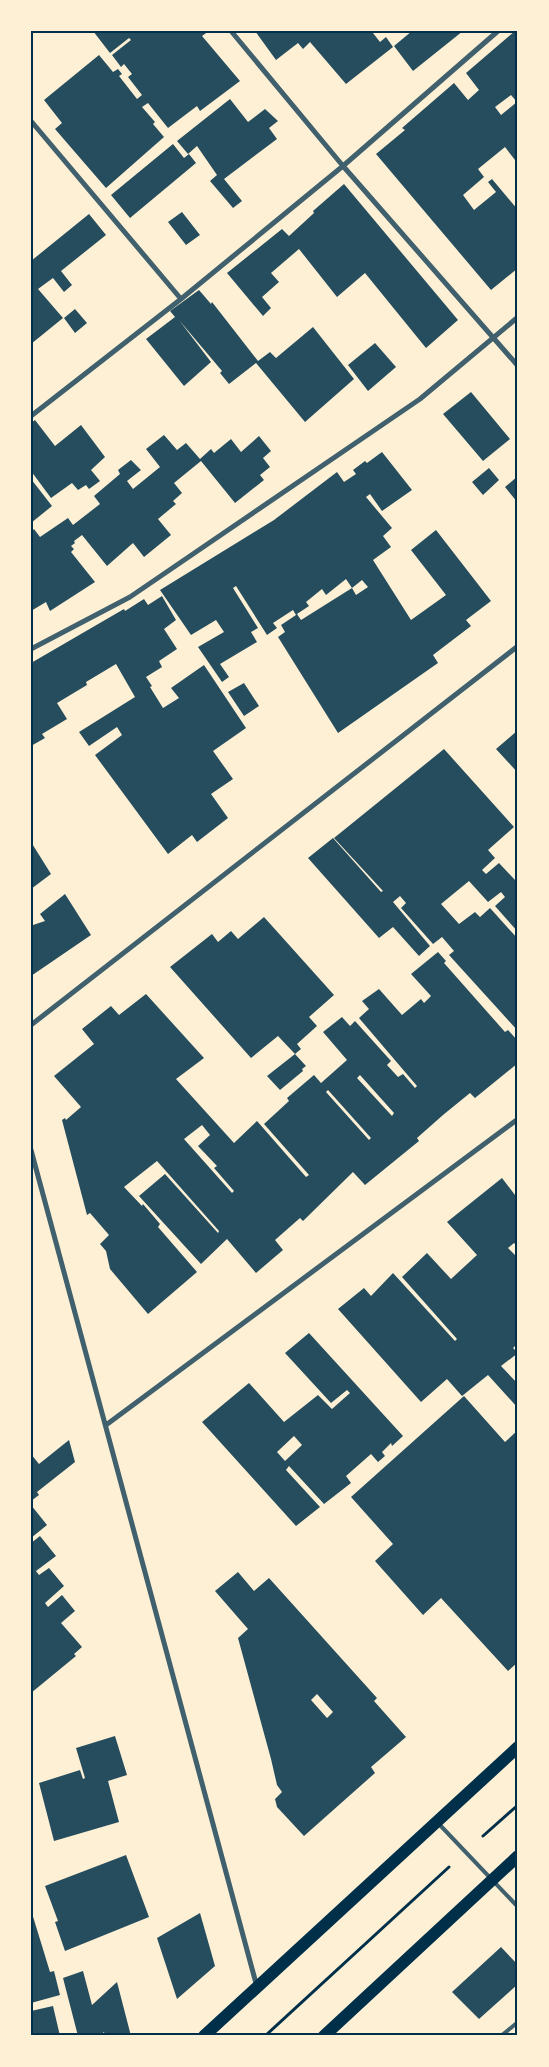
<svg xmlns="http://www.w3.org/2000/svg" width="549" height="2067" font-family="'Asap Condensed',sans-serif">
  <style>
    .building { fill: #264d5e; fill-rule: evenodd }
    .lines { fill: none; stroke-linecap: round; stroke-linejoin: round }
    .path { stroke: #003049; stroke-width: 3 }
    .service { stroke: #3f606c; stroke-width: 4 }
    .minor { stroke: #3f606c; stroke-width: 5 }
    .primary { stroke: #003049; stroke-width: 12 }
    .neatline { fill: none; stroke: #003049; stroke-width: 2 }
  </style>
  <rect width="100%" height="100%" fill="#fdf0d5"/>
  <!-- building -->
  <path class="building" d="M93,31H209L202,36L240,81L200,111L197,106L168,128L148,103L142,107L155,122L153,124L164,137L106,188L55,129L62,123L44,100L99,55L113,72L118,69L122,74L119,76L137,99L142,95L128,77L132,74L124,64L121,67L112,55L131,40L129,38L110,53Z
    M255,31H375L373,33L380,42L386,37L393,47L346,84L310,42L303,49L298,43L276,60Z
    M412,31H463L413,71L394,46Z
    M515,31H518V158L515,160L505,147L478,169L484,177L463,195L474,210L496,192L488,182L492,179L518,210V268L491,290L376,154L405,130L402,128L454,83L468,100L479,90L466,73ZM511,95L517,102L501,115L495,107Z
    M230,99L248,122L265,109L278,121L269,128L277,139L224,179L242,201L233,208L210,181L217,175L197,146L188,154L177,141Z
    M173,144L184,158L189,154L196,163L130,218L111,195Z
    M344,184L458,320L426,348L365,273L337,297L299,249L271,273L279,282L262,297L271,308L263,316L227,273L282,229L289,236L314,213L313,211Z
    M182,212L200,235L186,245L168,222Z
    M89,214L106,235L61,271L72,285L64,292L53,278L38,289L63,318L31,344V261Z
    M199,290L211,304L212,302L258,361L270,352L276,358L313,327L354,379L305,422L256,363L229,384L220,373L222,371L179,320L211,362L184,386L146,339L175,317L170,311Z
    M75,309L87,323L75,333L64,318Z
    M375,343L396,367L368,391L348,365Z
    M471,392L510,439L483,461L443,414Z
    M35,420L55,446L81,425L105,457L91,470L100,481L89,489L86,485L78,490L72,483L51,498L31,471V423Z
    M164,435L177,450L186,443L200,459L211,449L214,453L231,439L241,452L259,436L271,451L263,458L270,467L260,475L264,480L235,503L201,461L174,483L182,493L173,501L176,504L158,519L171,535L144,557L133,543L107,566L82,535L74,541L75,543L71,546L74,549L71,552L95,582L50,611L46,602L31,611V532L34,529L40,537L68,518L73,525L100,504L94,496L120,474L118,470L131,460L141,470L127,481L133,489L160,467L146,449Z
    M382,452L412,490L382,511L370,494L366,497L392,528L383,536L391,547L373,560L411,620L446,595L411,550L436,530L491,601L466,620L471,626L433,655L438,663L338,733L278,637L285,632L281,625L296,615L293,610L273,623L277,628L267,635L236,586L233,588L258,628L251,632L257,642L220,664L229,677L222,682L198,647L224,632L216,620L191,635L160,590L274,520L337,472L344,482L356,474L353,470L365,461L367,463ZM346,579L352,588L362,580L368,587L356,595L352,588L301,620L297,614L309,606L306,602L322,589L326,595Z
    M489,468L499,480L483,495L472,482Z
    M518,476V503L505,487Z
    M31,479L52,506L31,523Z
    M162,596L176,620L164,629L177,649L159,661L162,667L146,677L152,686L150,687L163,708L179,698L171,688L204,665L246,728L213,751L233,779L211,794L228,818L197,842L192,835L168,854L95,755L122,735L117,727L89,746L79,732L135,697L116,664L86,682L87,685L57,703L67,719L42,734L45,738L31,746V663L124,609L125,611L144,599L148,605Z
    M244,683L259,706L244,716L228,692Z
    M518,730V773L496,749Z
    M444,749L514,827L488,850L495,858L482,870L486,874L499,863L515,880L518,878V932L495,906L505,897L501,892L488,902L469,881L441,904L459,924L475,912L480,917L490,908L518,939V1031L449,955L454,951L442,937L433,944L401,908L406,903L400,896L393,902L430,946L419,956L393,927L379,938L308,858L333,838L381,892L383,891L334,838Z
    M31,842L51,874L31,889Z
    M65,894L91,935L31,976V921L33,925L45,921L40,914Z
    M264,917L334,995L309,1017L317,1026L297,1044L301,1049L295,1054L278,1036L251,1058L170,967L212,934L218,942L231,931L238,939Z
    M438,952L446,961L444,963L505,1032L508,1030L518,1041V1063L475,1098L470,1093L443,1115L417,1138L419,1141L365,1185L353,1172L303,1221L300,1218L275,1240L283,1250L256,1273L227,1239L201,1264L139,1196L165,1174L218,1233L219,1231L157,1161L124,1187L142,1206L143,1204L160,1224L158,1227L197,1272L148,1314L110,1269L106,1251L100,1244L109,1235L90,1213L87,1215L62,1120L65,1118L66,1120L81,1107L54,1076L94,1044L82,1029L111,1006L119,1015L146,994L204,1058L176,1079L234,1143L257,1121L306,1177L309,1175L264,1124L289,1101L287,1098L314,1075L321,1083L347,1060L323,1032L342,1017L350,1026L355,1021L391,1061L387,1065L398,1077L403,1074L415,1088L417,1086L359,1018L369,1009L362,1001L379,989L402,1015L421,999L424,1003L431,996L411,974ZM360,1075L394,1113L392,1116L357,1078ZM328,1090L371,1138L369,1140L326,1092ZM202,1125L210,1135L198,1146L217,1166L214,1168L234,1191L232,1193L184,1139Z
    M295,1054L306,1066L302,1069L303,1071L280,1090L267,1076Z
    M502,1178L515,1195L518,1193V1247L514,1243L508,1248L518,1258V1343L513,1348L518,1353L501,1366L518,1384V1408L488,1375L462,1396L447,1379L421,1402L338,1309L364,1288L371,1296L393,1273L455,1341L457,1339L402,1277L427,1253L451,1279L477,1255L447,1222Z
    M309,1333L403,1436L392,1446L391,1443L382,1452L385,1456L378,1462L371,1454L346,1476L351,1483L324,1504L289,1466L286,1470L320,1507L296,1526L202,1422L249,1383L284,1422L318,1395L332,1409L350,1393L347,1390L331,1403L285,1353ZM294,1436L302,1445L285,1461L277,1452Z
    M464,1396L505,1442L518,1430V1662L508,1671L441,1598L423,1615L375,1561L393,1544L351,1497Z
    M69,1440L75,1462L37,1492L39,1495L31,1501V1454L39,1464Z
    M31,1505L47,1525L31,1538Z
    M40,1536L56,1556L36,1571L39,1575L49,1568L64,1586L45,1603L48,1607L62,1595L75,1611L61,1623L82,1647L74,1654L76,1656L31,1693V1543Z
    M238,1572L254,1591L269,1578L377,1698L374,1701L406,1737L371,1767L375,1773L304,1836L277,1807L275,1799L282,1792L277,1785L271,1759L238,1638L248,1629L215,1591ZM317,1694L333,1712L327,1718L311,1700Z
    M115,1736L127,1775L108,1781L119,1822L54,1841L39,1783L80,1770L83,1779L85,1778L76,1748Z
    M126,1855L149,1917L65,1951L55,1922L58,1921L45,1886Z
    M31,1910L50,1972L54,1971L60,1995L31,2003Z
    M200,1913L215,1966L177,1999L157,1938Z
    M501,1947L518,1965V1984L479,2019L452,1992Z
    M83,1971L92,2005L117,1982L131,2036H105L104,2032L99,2036H78L63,1978Z
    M53,2006L60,2036H33L31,2011Z"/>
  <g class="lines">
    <!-- path -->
    <path class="path" d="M483,1836L518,1805
      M265,2036L449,1867"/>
    <!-- service -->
    <path class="service" d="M438,1823L518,1907
      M501,2036L518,2022"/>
    <!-- minor -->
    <path class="minor" d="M231,31L343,166L518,366
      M31,121L181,299
      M31,416L181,299L343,166L498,31
      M31,649L130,597L420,399L518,317
      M31,1025L518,646
      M31,1150L257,1987
      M106,1425L518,1119"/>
    <!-- primary -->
    <path class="primary" d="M204,2036L518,1747
      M324,2036L518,1856"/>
  </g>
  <!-- border -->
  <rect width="549" height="2067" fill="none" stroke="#fdf0d5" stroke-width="65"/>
  <rect x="32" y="32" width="484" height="2002" class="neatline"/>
</svg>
